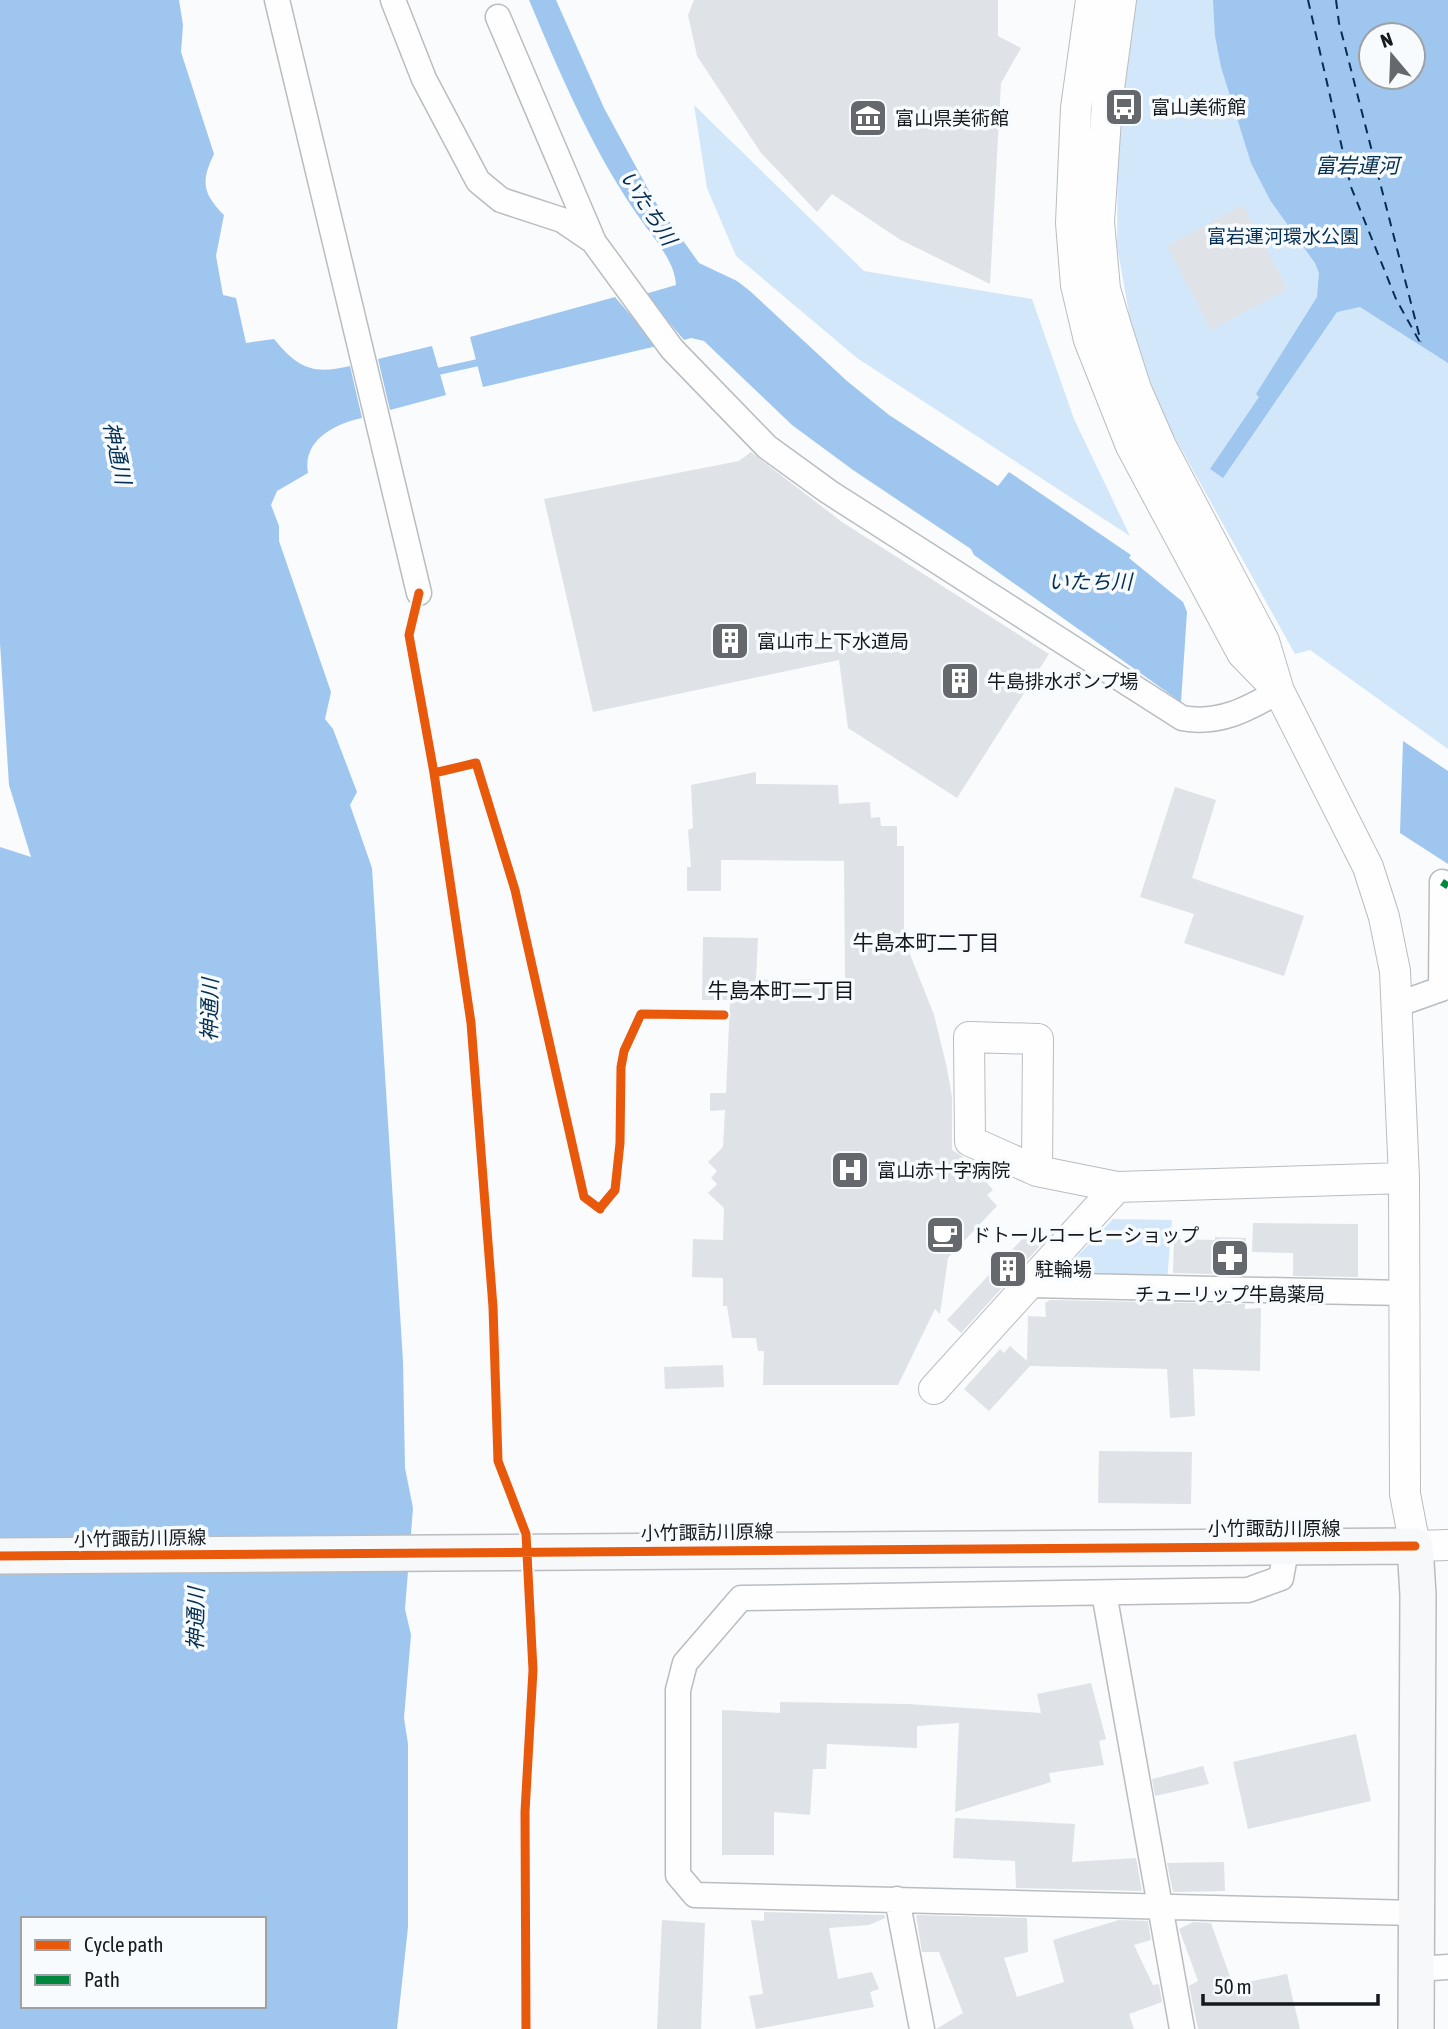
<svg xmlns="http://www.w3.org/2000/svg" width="1448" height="2029" font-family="'Asap Condensed','Noto Sans JP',sans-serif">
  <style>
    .green { fill: #d3e7fb; fill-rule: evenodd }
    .water { fill: #9fc6ee; fill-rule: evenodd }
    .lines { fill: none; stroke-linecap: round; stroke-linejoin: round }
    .stream { stroke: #9fc6ee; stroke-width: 7 }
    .ferry { stroke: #042f52; stroke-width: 2; stroke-dasharray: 9 7; stroke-linecap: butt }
    .building { fill: #dfe3e7 }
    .minor-casing { stroke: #babdc0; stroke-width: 27 }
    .tertiary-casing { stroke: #babdc0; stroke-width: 32 }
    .secondary-casing { stroke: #babdc0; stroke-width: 38 }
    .minor { stroke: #fefeff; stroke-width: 24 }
    .tertiary { stroke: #fefeff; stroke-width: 30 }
    .secondary { stroke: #f6f8fa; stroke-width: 35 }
    .quiet { stroke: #00873e; stroke-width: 7; stroke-dasharray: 14 7; stroke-linecap: butt }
    .cycleway-casing { stroke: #f8fbfe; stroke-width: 13 }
    .cycleway { stroke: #e8590c; stroke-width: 9 }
    .labels { text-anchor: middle; stroke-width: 7; stroke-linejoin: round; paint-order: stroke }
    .poi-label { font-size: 19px; fill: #161a1f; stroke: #f8fbfe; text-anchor: start }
    .park-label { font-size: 19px; fill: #053054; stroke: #f8fbfe }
    .street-label { font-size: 19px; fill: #161a1f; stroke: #f8fbfe }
    .water-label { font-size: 21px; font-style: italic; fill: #042f52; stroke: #f8fbfe }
    .neighbourhood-label { font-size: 21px; fill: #161a1f; stroke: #f8fbfe }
  </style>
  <rect width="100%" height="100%" fill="#f9fbfd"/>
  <!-- green -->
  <path class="green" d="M1135,0H1448V749L1310,650L1295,654L1168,425L1147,373L1130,319L1117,246L1118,130ZM1371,35H1413V77H1371Z
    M694,105L864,271L1032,299L1074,419L1130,536L857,358L736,256L707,188Z
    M1113,1219L1172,1220L1167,1281L1054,1280Z"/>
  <!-- water -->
  <path class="water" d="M0,0H179L183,25L181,52L214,154C201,181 202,193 224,215L216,256L223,295L236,298L246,343L274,339C298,368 312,375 350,366L362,418C336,423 302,440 308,473L277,491L271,505L279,526V541L331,692L325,719L333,729L357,792L350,805L372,868L403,1361L405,1468L413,1508L405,1609L411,1635L404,1718L408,1744V1927L397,2029H0V847L31,857L9,785L0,643ZM23,1919H264V2006H23Z
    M529,0H556L604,108L654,200L699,263L737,281L750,291L847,381L889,415L998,486L1009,472L1131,555L1129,558L1183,602L1187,612L1181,702L974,555L971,549L853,470L792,425L704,341L691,338L684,340L645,294L676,285C675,261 654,239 641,220C593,152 561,76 529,0Z
    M1213,0H1448V363L1360,307L1337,312L1223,478L1210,469L1259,397L1256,394L1317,297L1319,273L1315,263L1270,200L1251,163L1221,67L1215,36ZM1371,35H1413V77H1371Z
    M615,297L657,346L483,387L470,337Z
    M432,346L446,395L390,410L378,359Z
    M1403,741L1448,771V864L1400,833Z"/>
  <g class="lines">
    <!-- stream -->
    <path class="stream" d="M431,373L485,361"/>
    <!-- ferry -->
    <path class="ferry" d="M1308,0L1351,187L1396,299L1422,346
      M1336,0L1339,23L1421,342"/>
  </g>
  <!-- building -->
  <path class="building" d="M694,0H998V36L1021,48L1001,83L990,284L899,239L832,194L817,212L761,153L697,56L688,15Z
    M1243,205L1287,289L1211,330L1167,246Z
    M751,452L842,522L1049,654L957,798L848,728L839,660L593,712L544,499L739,461Z
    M756,772V784L838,785L839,804L870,802L871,818L880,817L881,826H897V846H904V939L934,1015L947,1068L952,1097V1150L993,1175L987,1183L993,1190L987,1195L997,1206L948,1258L940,1314L935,1309L898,1385H763L764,1351H758L756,1338H732L727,1306H723V1278L692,1277L693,1239L723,1240L724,1208L708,1193L717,1184L711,1178L717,1171L708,1162L723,1147L725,1110L710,1111V1093H726L730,1000H702L703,937L758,938L756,978L768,980L845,979L844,861L721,860V891H687V867H691L688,830L693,828L691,785Z
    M1175,787L1216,800L1192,878L1304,916L1284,976L1184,943L1194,914L1140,897Z
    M1253,1223L1358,1224V1277L1293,1276V1253L1252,1252Z
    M1025,1236L1039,1247L961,1333L947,1320Z
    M1215,1237L1246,1238V1275L1173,1273L1174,1239L1215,1240Z
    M1050,1300L1245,1304V1309L1261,1308L1260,1371L1193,1369L1195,1416L1170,1418L1167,1369L1030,1366L989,1411L964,1389L1000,1349L1004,1353L1010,1346L1027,1361L1028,1316L1046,1317L1045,1303Z
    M723,1365L724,1387L665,1389L664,1367Z
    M1099,1451L1192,1452L1191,1504L1098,1503Z
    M1091,1683L1106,1739L1099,1741L1104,1765L1049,1773L1051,1782L955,1812L959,1723L917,1726V1748L827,1744L826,1769H813L810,1815L774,1812V1855H722V1710L780,1713V1702L908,1704L1041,1713L1037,1694Z
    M1356,1734L1371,1801L1248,1829L1233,1762Z
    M1203,1766L1209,1784L1155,1796L1152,1779Z
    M955,1818L1075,1824L1072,1862L1136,1858L1142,1891L1016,1888L1015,1861L953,1858Z
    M1224,1862L1225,1891L1173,1892L1167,1863Z
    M764,1912L885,1915V1918L869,1925L829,1928L838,1979L872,1972L879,1989L870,1992L874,2007L756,2029L749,1996L763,1994L751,1920L764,1921Z
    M916,1915L1027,1918L1028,1952L1004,1958L1017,1997L1064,1982L1053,1940L1119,1920L1148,1921L1151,1940L1134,1945L1153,1985L1159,1984L1162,2002L1129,2014L1134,2029H936L963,2013L939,1952H922Z
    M662,1920L705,1923L701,2029H657Z
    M1193,1922L1211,1923L1233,1985L1287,1974L1300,2029H1198L1189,1986L1198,1981L1179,1929Z"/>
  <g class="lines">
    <defs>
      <path id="minor" d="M277,0L419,593
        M393,0L424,79L478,181L501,200L562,220L593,241L672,349L767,447L829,492L1182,718C1219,725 1248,709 1279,691
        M498,17L593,240
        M1396,1005L1441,989L1442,882
        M1031,1285L1404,1293
        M1287,1545L1281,1578L1248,1590L741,1598L685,1663L678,1690V1875L695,1895L1415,1913
        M1104,1593L1182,2029
        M897,1899L922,2029
        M1416,1969L1448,1967"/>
      <path id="tertiary" d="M1091,0L1076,108L1071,223L1076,285L1089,340L1131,446L1242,653L1276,688
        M1121,0L1107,103L1099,222L1105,289L1116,326L1136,389L1161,446L1264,641L1279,691L1368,867L1384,917L1395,971L1404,1178L1405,1494L1415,1546L1448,1545
        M1037,1171L1038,1039L969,1037L970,1141L1037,1171L1117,1187
        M934,1389L1117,1187L1404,1178"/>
      <path id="secondary" d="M0,1556L1415,1546L1418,1595L1416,2029"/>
    </defs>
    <!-- minor casing -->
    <use href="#minor" class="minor-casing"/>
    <!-- tertiary casing -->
    <use href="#tertiary" class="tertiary-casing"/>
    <!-- secondary casing -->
    <use href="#secondary" class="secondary-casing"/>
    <!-- minor -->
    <use href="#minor" class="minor"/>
    <!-- tertiary -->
    <use href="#tertiary" class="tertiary"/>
    <!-- secondary -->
    <use href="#secondary" class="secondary"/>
    <!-- quiet -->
    <path class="quiet" d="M1442,882L1448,886"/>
    <defs>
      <path id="cycleway" d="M419,593L409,635L434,773L471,1023L493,1307L498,1461L526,1534L533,1670L525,1812L526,2029
        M434,773L476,763L515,890L584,1197L600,1209
        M600,1208L615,1190L620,1143L621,1067L624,1051L641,1014L724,1015
        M0,1556L1415,1546"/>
    </defs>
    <!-- cycleway casing -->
    <use href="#cycleway" class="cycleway-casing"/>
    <!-- cycleway -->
    <use href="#cycleway" class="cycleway"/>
  </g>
  <!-- icons -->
  <defs>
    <symbol id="bus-square" viewBox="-11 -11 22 22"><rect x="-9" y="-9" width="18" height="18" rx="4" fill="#65696d" stroke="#f8fbfe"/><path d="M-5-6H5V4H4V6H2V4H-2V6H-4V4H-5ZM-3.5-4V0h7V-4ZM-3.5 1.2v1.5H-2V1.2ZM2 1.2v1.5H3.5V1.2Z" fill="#fff"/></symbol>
    <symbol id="museum-square" viewBox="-11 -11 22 22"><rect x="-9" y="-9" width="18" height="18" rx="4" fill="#65696d" stroke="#f8fbfe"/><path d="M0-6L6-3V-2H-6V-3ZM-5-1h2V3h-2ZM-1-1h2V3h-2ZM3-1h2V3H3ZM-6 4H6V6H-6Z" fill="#fff"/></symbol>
    <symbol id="building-square" viewBox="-11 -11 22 22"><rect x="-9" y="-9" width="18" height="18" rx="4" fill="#65696d" stroke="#f8fbfe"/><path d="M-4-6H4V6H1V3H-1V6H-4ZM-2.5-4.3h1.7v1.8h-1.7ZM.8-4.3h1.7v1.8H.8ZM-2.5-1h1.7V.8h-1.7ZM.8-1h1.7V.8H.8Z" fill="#fff"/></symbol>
    <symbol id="hospital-square" viewBox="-11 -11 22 22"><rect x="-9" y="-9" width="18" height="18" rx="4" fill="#65696d" stroke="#f8fbfe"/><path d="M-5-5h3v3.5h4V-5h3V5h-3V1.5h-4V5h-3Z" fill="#fff"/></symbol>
    <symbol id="cafe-square" viewBox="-11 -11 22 22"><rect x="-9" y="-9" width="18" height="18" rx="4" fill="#65696d" stroke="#f8fbfe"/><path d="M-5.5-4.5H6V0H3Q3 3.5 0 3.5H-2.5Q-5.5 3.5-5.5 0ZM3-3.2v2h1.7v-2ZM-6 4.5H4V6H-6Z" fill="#fff"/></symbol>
    <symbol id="pharmacy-square" viewBox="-11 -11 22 22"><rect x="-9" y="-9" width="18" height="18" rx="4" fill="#65696d" stroke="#f8fbfe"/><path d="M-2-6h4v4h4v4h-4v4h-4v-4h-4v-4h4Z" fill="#fff"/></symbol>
  </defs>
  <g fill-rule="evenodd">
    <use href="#bus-square" x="1102" y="85" width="44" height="44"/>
    <use href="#museum-square" x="846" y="96" width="44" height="44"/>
    <use href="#building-square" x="708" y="619" width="44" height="44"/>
    <use href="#building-square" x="938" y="659" width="44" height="44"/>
    <use href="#hospital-square" x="828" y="1148" width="44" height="44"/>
    <use href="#cafe-square" x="923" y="1213" width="44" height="44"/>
    <use href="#pharmacy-square" x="1208" y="1236" width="44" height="44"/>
    <use href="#building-square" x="986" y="1247" width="44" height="44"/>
  </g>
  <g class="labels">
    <!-- poi labels -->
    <g class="poi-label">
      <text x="1151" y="114">富山美術館</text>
      <text x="895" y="125">富山県美術館</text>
      <text x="757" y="648">富山市上下水道局</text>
      <text x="987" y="688">牛島排水ポンプ場</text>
      <text x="877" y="1177">富山赤十字病院</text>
      <text x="972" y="1242">ドトールコーヒーショップ</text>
      <text x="1035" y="1276">駐輪場</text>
      <text x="1230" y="1301" text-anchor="middle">チューリップ牛島薬局</text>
    </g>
    <!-- park labels -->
    <g class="park-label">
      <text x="1283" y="243">富岩運河環水公園</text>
    </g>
    <!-- street labels -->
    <g class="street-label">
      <text x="1274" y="1535">小竹諏訪川原線</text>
      <text transform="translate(707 1532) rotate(-1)" y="7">小竹諏訪川原線</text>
      <text transform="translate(140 1538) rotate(-1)" y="7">小竹諏訪川原線</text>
    </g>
    <!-- water labels -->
    <g class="water-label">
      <text x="1357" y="173">富岩運河</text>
      <text transform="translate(648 208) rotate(57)" y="7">いたち川</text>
      <text transform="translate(117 453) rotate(78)" y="7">神通川</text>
      <text x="1090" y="589">いたち川</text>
      <text transform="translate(210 1010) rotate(-89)" y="7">神通川</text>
      <text transform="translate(196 1619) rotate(-89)" y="7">神通川</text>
    </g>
    <!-- neighbourhood labels -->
    <g class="neighbourhood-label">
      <text x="926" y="950">牛島本町二丁目</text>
      <text x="781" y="998">牛島本町二丁目</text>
    </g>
  </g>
  <!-- legend -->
  <rect x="21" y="1917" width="245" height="91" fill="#f8fbfe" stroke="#9ea1a5" stroke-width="2"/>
  <rect x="35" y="1940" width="35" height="10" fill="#e8590c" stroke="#9ea1a5" stroke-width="2"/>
  <text x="84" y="1952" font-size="21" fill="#161a1f">Cycle path</text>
  <rect x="35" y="1975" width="35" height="10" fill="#00873e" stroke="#9ea1a5" stroke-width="2"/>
  <text x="84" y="1987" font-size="21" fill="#161a1f">Path</text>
  <!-- north arrow -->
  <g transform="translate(1392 56) rotate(341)"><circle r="33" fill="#f8fbfe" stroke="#9ea1a5" stroke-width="2"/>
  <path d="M0-5L12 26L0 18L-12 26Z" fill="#65696d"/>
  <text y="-10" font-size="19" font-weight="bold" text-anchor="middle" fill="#161a1f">N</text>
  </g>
  <!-- scale -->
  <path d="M1203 1994v10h175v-10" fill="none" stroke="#161a1f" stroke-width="3.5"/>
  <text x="1214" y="1994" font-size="21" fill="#161a1f" stroke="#f8fbfe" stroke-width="5" paint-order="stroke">50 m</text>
</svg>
